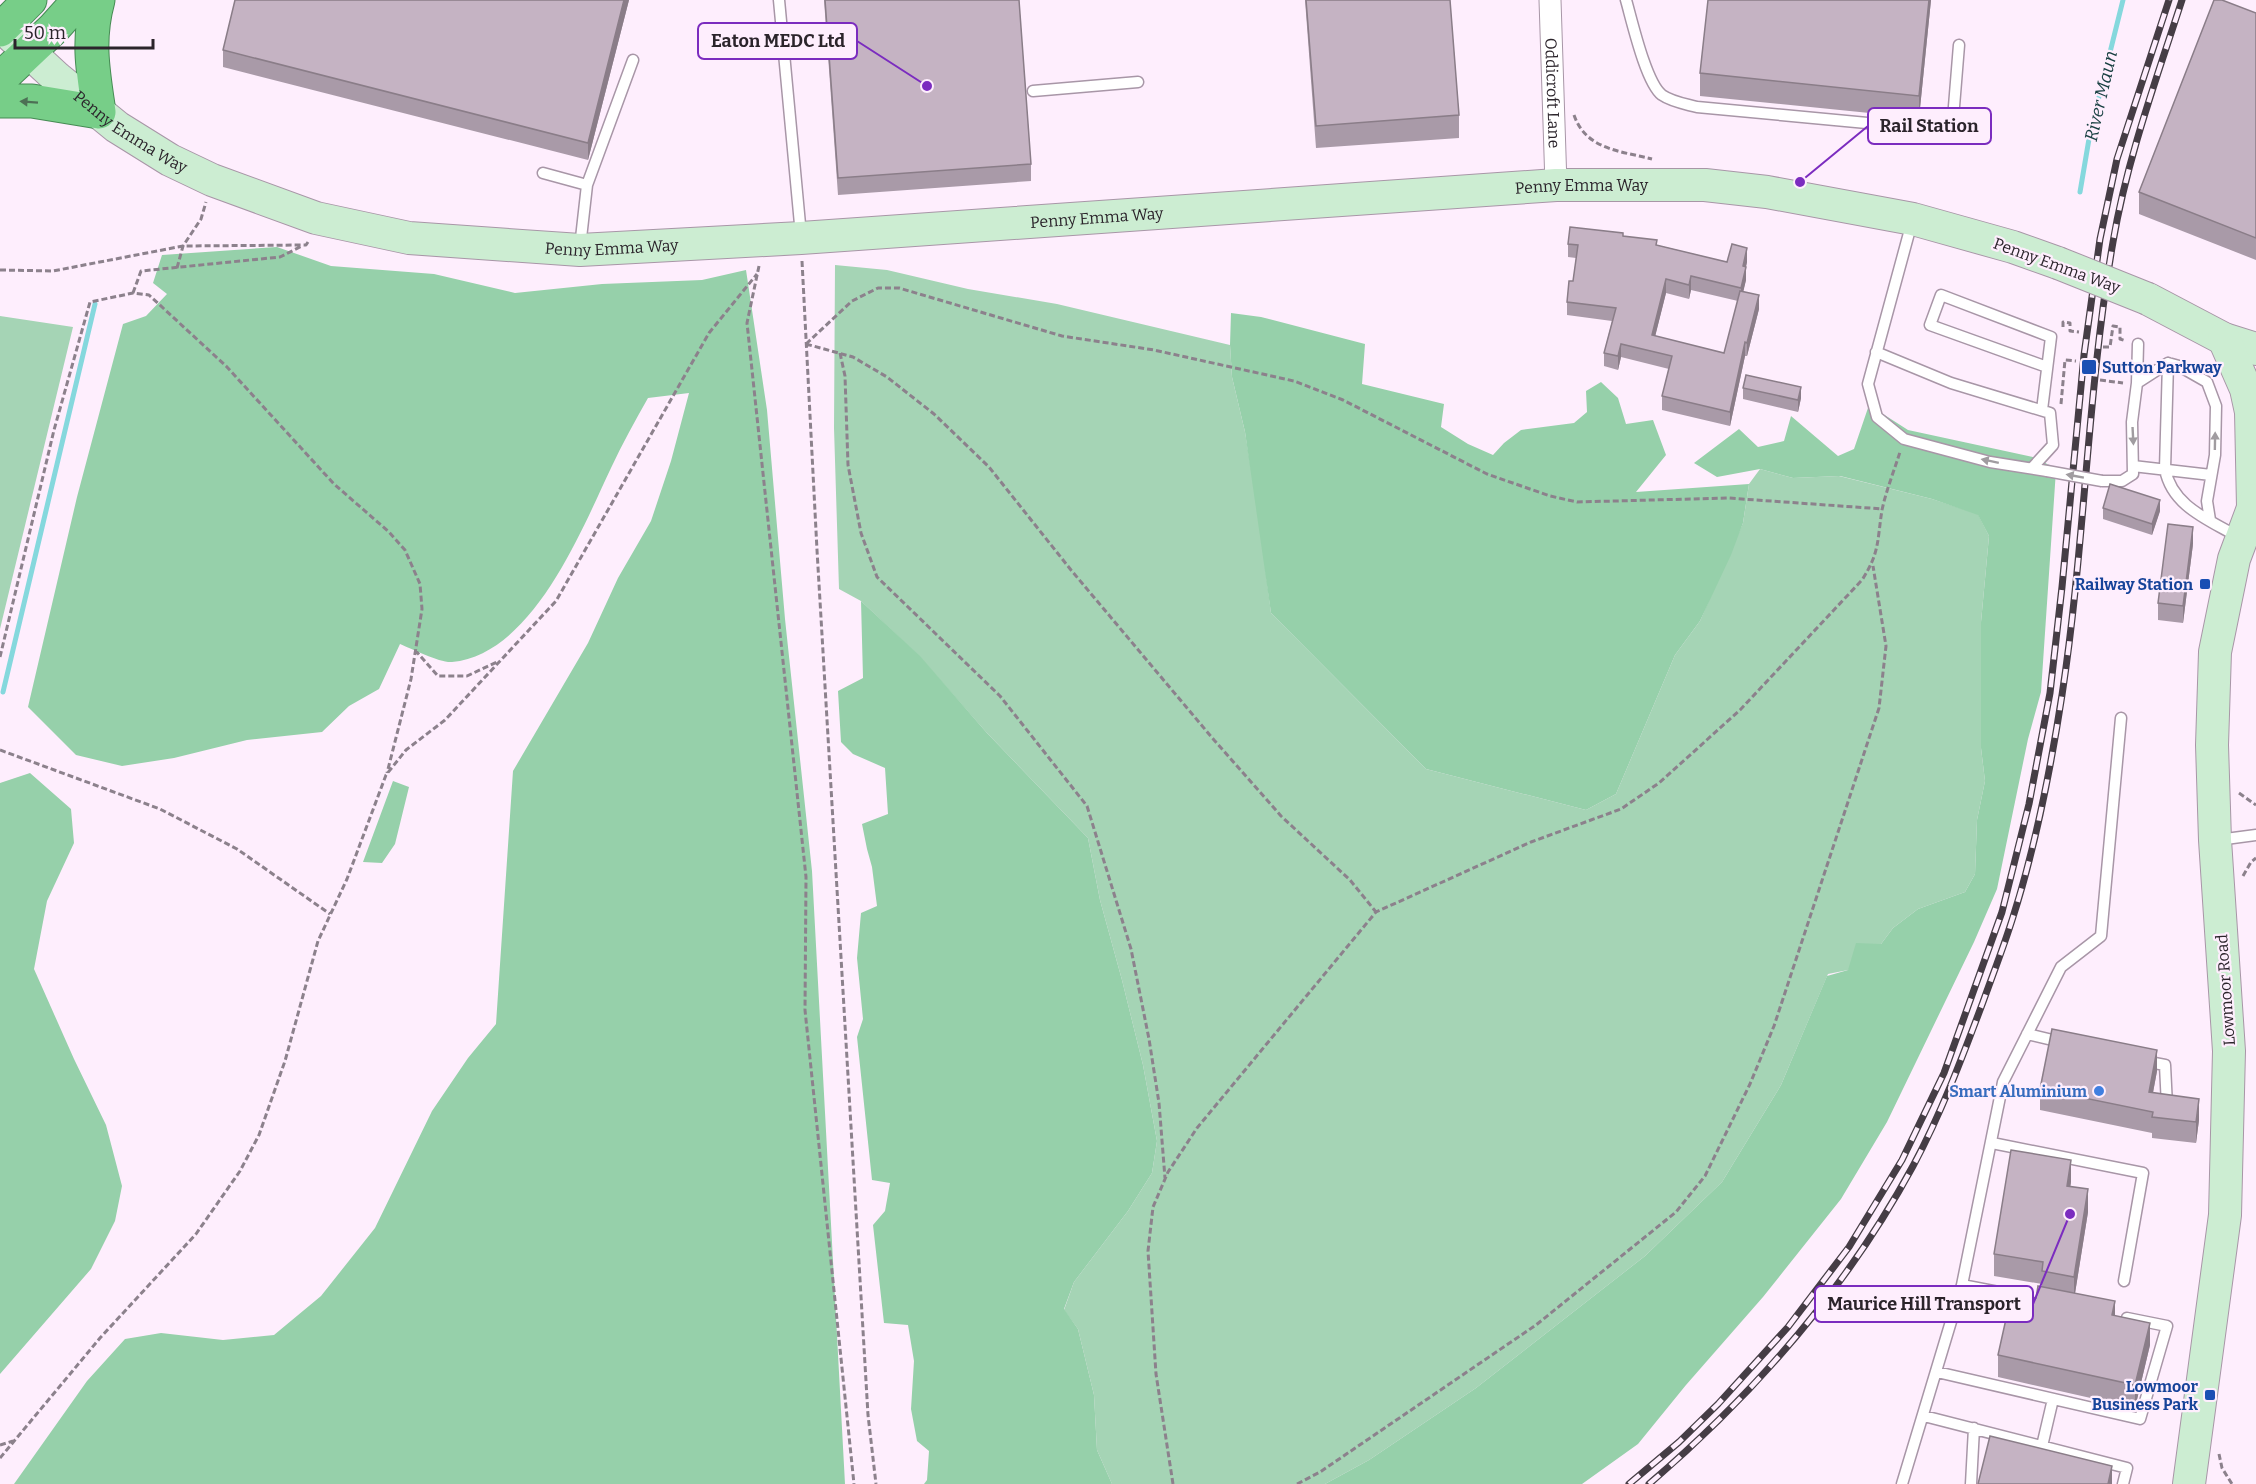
<svg xmlns="http://www.w3.org/2000/svg" width="2256" height="1484" font-family="Bitter,serif">
  <style>
    .green { fill: #a5d4b5 }
    .forest { fill: #96d0aa }
    .lines { fill: none; stroke-linecap: round; stroke-linejoin: round }
    .stream { stroke: #85d8dd; stroke-width: 5 }
    .service-casing { stroke: #a896a7; stroke-width: 13 }
    .minor-casing { stroke: #a896a7; stroke-width: 23 }
    .secondary-casing { stroke: #a896a7; stroke-width: 34 }
    .trunk-casing { stroke: #468b54; stroke-width: 35 }
    .path { stroke: #8c818c; stroke-width: 3; stroke-dasharray: 6 3; stroke-linecap: butt }
    .service { stroke: #fff; stroke-width: 10 }
    .minor { stroke: #fff; stroke-width: 21 }
    .secondary { stroke: #ccedd2; stroke-width: 32 }
    .trunk { stroke: #77ce88; stroke-width: 33 }
    .rail-casing { stroke: #453d45; stroke-width: 7 }
    .rail { stroke: #feeefd; stroke-width: 4.5; stroke-dasharray: 14; stroke-linecap: butt }
    .service-bridge-casing { stroke: #a896a7; stroke-width: 13; stroke-linecap: butt }
    .secondary-bridge-casing { stroke: #a896a7; stroke-width: 34; stroke-linecap: butt }
    .service-bridge { stroke: #fff; stroke-width: 10 }
    .secondary-bridge { stroke: #ccedd2; stroke-width: 32 }
    .wall { fill: #a99aa8; fill-rule: evenodd }
    .shaded-wall { fill: #8a7d88 }
    .building { fill: #c5b3c3; stroke: #8a7d88; stroke-width: 1.5 }
    .oneway { fill: #4d7055 }
    .oneway2 { fill: #a09ca0 }
    .transit-dot { fill: #1a4fb4; stroke: #feeefd; stroke-width: 2 }
    .shop-dot { fill: #3f7fe0; stroke: #feeefd; stroke-width: 2 }
    .labels { text-anchor: middle; stroke-width: 4.5; stroke-linejoin: round; paint-order: stroke }
    .street-label { font-size: 16px; fill: #2b242b; stroke: #feeefd }
    .transit-label { font-size: 16px; font-weight: bold; fill: #164399; stroke: #feeefd; text-anchor: end }
    .shop-label { font-size: 16px; font-weight: bold; fill: #366cbe; stroke: #feeefd; text-anchor: end }
    .water-label { font-size: 18px; font-style: italic; fill: #173f41; stroke: #feeefd }
    .leader { fill: none; stroke: #7b2cbf; stroke-width: 2 }
    .callout-dot { fill: #7b2cbf; stroke: #feeefd; stroke-width: 2 }
    .callout { fill: #feeefd; stroke: #7b2cbf; stroke-width: 2 }
    .callout-label { font-size: 18px; text-anchor: middle; font-weight: bold; fill: #2b242b }
  </style>
  <rect width="100%" height="100%" fill="#feeefd"/>
  <!-- green -->
  <path class="green" d="M835,265L887,270L968,289L1057,304L1230,345L1232,377L1245,432L1258,511L1271,613L1426,769L1586,810L1616,794L1675,655L1700,621L1743,523L1749,484L1760,469L1793,478L1839,476L1932,499L1978,514L1989,536L1981,622V748L1985,781L1977,820L1975,874L1965,892L1918,909L1893,928L1881,944L1848,970L1828,974L1781,1085L1722,1182L1645,1256L1476,1388L1369,1460L1325,1484H1112L1097,1450L1094,1395L1078,1329L1064,1310L1074,1282L1128,1211L1152,1173L1157,1141L1143,1065L1122,980L1100,900L1088,838L987,733L919,656L861,601L839,589L834,428Z
    M0,316L73,327L0,629Z"/>
  <!-- forest -->
  <path class="forest" d="M277,247L331,266L434,274L515,293L602,284L702,280L746,270L767,410L785,619L812,871L845,1484H14L87,1381L125,1339L161,1333L223,1340L274,1335L321,1296L375,1228L432,1111L468,1058L496,1024L513,771L588,643L618,578L651,521L671,461L689,393L648,398C635,421 622,444 611,468C581,531 533,654 452,662C440,663 412,649 400,644L379,689L349,706L322,732L247,740L174,758L122,766L76,755L28,707L77,497L123,324L146,316L167,294L153,283L162,255Z
    M1231,313L1261,317L1365,344L1362,384L1444,404L1441,427L1468,444L1493,455L1504,443L1521,430L1574,423L1587,412L1586,391L1601,382L1618,398L1626,424L1653,420L1666,455L1636,492L1749,484L1743,523L1731,555L1700,621L1675,655L1616,794L1586,810L1426,769L1271,613L1245,432L1232,377L1230,345Z
    M1869,405L1908,430L2038,458L2056,470L2041,692L2028,739L1997,889L1974,942L1887,1122L1841,1199L1763,1297L1686,1385L1638,1444L1582,1484H1325L1369,1460L1476,1388L1645,1256L1722,1182L1781,1085L1827,976L1848,970L1856,943L1881,944L1893,928L1918,909L1965,892L1975,874L1977,820L1985,781L1981,748V622L1989,536L1978,515L1932,499L1840,476L1793,478L1760,469L1717,477L1694,463L1739,429L1758,447L1784,441L1791,416L1838,456L1854,449Z
    M861,601L920,656L987,733L1088,838L1100,900L1122,980L1143,1065L1157,1141L1152,1173L1128,1211L1074,1282L1064,1309L1078,1329L1094,1395L1097,1450L1112,1484H924L927,1480L929,1451L917,1441L911,1409L914,1361L908,1325L884,1323L873,1225L885,1211L890,1183L872,1180L857,1037L863,1019L857,958L861,913L877,906L872,867L867,849L862,824L888,814L885,768L853,754L841,742L838,691L863,678Z
    M30,773L71,809L74,843L47,901L34,969L74,1059L106,1125L122,1186L115,1221L91,1269L0,1374V783Z
    M393,781L409,787L395,844L382,863L363,862Z"/>
  <g class="lines">
    <!-- stream -->
    <path class="stream" d="M2080,192L2090,133L2123,0
      M3,692L95,304"/>
    <defs>
      <path id="service" d="M779,0L801,235
        M1626,0C1632,21 1646,83 1662,95C1672,102 1686,104 1697,107L1952,131L1959,45
        M1033,91L1138,82
        M543,173L587,185
        M1912,222L1868,384L1877,417L1904,439L1990,462L2047,471
        M580,247L587,185L633,60
        M1876,352L1951,383L2050,413L2053,445L2032,468
        M2168,363L2165,469C2172,507 2210,520 2240,538
        M2137,383L2138,344
        M2042,410L2051,337L1941,295L1930,325L2047,367
        M2133,466L2211,475
        M2102,481H2122L2133,474L2132,422L2137,383L2168,363L2179,366L2207,382L2216,406L2215,455L2207,501L2210,520
        M2218,840L2256,835
        M2027,1034L2065,1043
        M2144,1061L2165,1065L2167,1106
        M1992,1143L2143,1173L2124,1281
        M1962,1285L2024,1297
        M1937,1372L2140,1419L2167,1326L2127,1318
        M1924,1416L2127,1468L2123,1484
        M2042,1446L2053,1399
        M1902,1484L1962,1285L2003,1082L2061,967L2101,936L2121,718
        M1971,1484L1974,1428"/>
      <g id="minor">
        <path id="s1" d="M1550,0L1556,185"/>
      </g>
      <g id="secondary">
        <path id="s2" d="M3,28L57,78L117,127L170,160L212,180L316,218L409,238L580,250L801,238L1556,185H1705L1767,192L1913,219L2013,247L2058,263"/>
        <path d="M2148,299L2224,339L2256,349"/>
        <path d="M2224,339L2246,389L2251,412L2253,507"/>
        <path d="M2189,1484L2225,1215L2229,1051L2215,840L2212,745L2215,652L2234,559L2256,500"/>
      </g>
      <path id="trunk" d="M0,30L30,0
        M0,79L54,28L79,0
        M0,101H32L99,112C93,72 87,40 98,0"/>
    </defs>
    <!-- service casing -->
    <use href="#service" class="service-casing"/>
    <!-- minor casing -->
    <use href="#minor" class="minor-casing"/>
    <!-- secondary casing -->
    <use href="#secondary" class="secondary-casing"/>
    <!-- trunk casing -->
    <use href="#trunk" class="trunk-casing"/>
    <!-- path -->
    <path class="path" d="M1574,115C1586,150 1621,151 1652,159
      M802,261L817,550L868,1415L876,1484
      M759,266L747,323L806,877L805,1010L854,1484
      M177,268L183,246L201,219L206,202
      M0,270L53,271L183,246L306,245L308,242
      M133,293L141,271L280,257L302,246
      M2063,327V322L2070,323V331L2079,332
      M806,344L852,301L878,288H899L1062,336L1154,350L1294,381L1343,400L1487,474L1550,496L1577,502L1728,498L1883,509
      M806,344L853,357L887,377L934,414L989,467L1071,570L1214,740L1281,816L1350,880L1376,912
      M2103,347H2110L2113,326L2120,327V339L2126,341
      M840,353L845,376L848,465L861,533L877,577L1000,696L1087,806L1131,949L1149,1039L1159,1103L1165,1178
      M2100,380L2123,383
      M2061,404L2065,360L2076,361
      M415,650L438,676H467L497,662
      M0,657L54,430L90,302L133,293L149,295L226,366L334,484L389,532L405,550L420,584L422,609L411,679L387,773
      M0,750L160,809L237,849L330,914
      M2239,793L2256,805
      M2243,876L2251,862L2256,858
      M0,1445L13,1441
      M2219,1454L2222,1468L2232,1484
      M0,1458L100,1338L196,1234L240,1171L259,1135L285,1061L318,941L347,879L386,775L406,750L445,720L556,601L709,333L757,274
      M1173,1484L1156,1374L1148,1251L1153,1207L1168,1172L1197,1128L1376,912L1531,842L1621,809L1659,783L1740,710L1862,580C1880,552 1877,541 1882,510C1886,491 1894,471 1900,452
      M1297,1484L1320,1472L1536,1325L1676,1212L1705,1176L1750,1084L1774,1026L1879,708L1886,646L1873,566"/>
    <!-- service -->
    <use href="#service" class="service"/>
    <!-- minor -->
    <use href="#minor" class="minor"/>
    <!-- secondary -->
    <use href="#secondary" class="secondary"/>
    <!-- trunk -->
    <use href="#trunk" class="trunk"/>
    <defs>
      <path id="rail" d="M1629,1484L1679,1442L1718,1404L1788,1327L1849,1247L1902,1160L1944,1073L2002,912L2029,804L2050,693L2062,587L2084,355L2100,239L2117,159L2169,0
        M1649,1484C1754,1394 1847,1288 1913,1166C1941,1114 1962,1058 1983,1002C1993,974 2004,946 2013,917C2035,848 2051,767 2062,695C2085,545 2087,392 2113,242C2127,159 2156,80 2182,0"/>
    </defs>
    <!-- rail casing -->
    <use href="#rail" class="rail-casing"/>
    <!-- rail -->
    <use href="#rail" class="rail"/>
    <defs>
      <path id="service-bridge" d="M2047,471L2102,481"/>
      <path id="secondary-bridge" d="M2058,263L2148,299"/>
    </defs>
    <!-- service-bridge casing -->
    <use href="#service-bridge" class="service-bridge-casing"/>
    <!-- secondary-bridge casing -->
    <use href="#secondary-bridge" class="secondary-bridge-casing"/>
    <!-- service-bridge -->
    <use href="#service-bridge" class="service-bridge"/>
    <!-- secondary-bridge -->
    <use href="#secondary-bridge" class="secondary-bridge"/>
  </g>
  <!-- wall -->
  <path class="wall" d="M235,0H629L588,160L223,67V50Z
    M824,0H1019L1031,164V181L838,195Z
    M1305,0H1450L1459,115V138L1316,148Z
    M1708,0H1931L1919,118L1700,96V73Z
    M2256,13V260L2139,214V192Z
    M1623,236L1657,245L1727,262H1747L1746,267V280L1743,291L1759,309L1747,356H1745L1730,426L1662,410V396L1669,369L1621,357L1618,370L1604,366V353L1612,321L1567,315V302L1573,281L1576,258L1568,257V244ZM1691,290L1738,301L1724,353L1655,336L1666,293L1689,299Z
    M1743,388L1801,398L1798,412L1743,399Z
    M2103,508L2160,511L2152,535L2103,519Z
    M2193,544L2183,623L2158,620V603Z
    M2157,1071L2153,1093L2199,1120L2196,1143L2152,1138V1133L2040,1110V1089Z
    M2071,1182L2070,1187L2088,1212L2075,1293L2115,1315L2150,1345L2135,1408L1998,1377V1355L2036,1298L2042,1286V1284L1994,1276V1254Z"/>
  <!-- shaded-wall -->
  <path class="shaded-wall" d="M624,0H629L588,160V143Z
    M1929,0H1931L1919,118V96Z
    M1747,248V262L1743,279V266Z
    M1746,267V280L1741,302V288Z
    M1691,276V290L1689,299V285Z
    M1666,279V293L1652,349V335Z
    M1759,295V309L1747,356V343Z
    M1745,342V356L1730,426V412Z
    M1621,344V357L1618,370V356Z
    M1801,387V398L1798,412V400Z
    M2160,500V511L2152,535V524Z
    M2193,527V544L2183,623V606Z
    M2157,1050V1071L2149,1113V1092Z
    M2199,1099V1120L2196,1143V1122Z
    M2071,1160V1182L2067,1208V1186Z
    M2088,1189V1212L2074,1300V1277Z
    M2115,1301V1323L2112,1315Z
    M2150,1323V1345L2135,1408V1385Z
    M2112,1466V1484H2108Z"/>
  <!-- building -->
  <path class="building" d="M235,0H624L588,143L223,50Z
    M825,0H1019L1031,164L838,178Z
    M1306,0H1450L1459,115L1316,126Z
    M1708,0H1929L1919,96L1700,73Z
    M2214,0H2222L2256,13V238L2139,192Z
    M1570,227L1623,233V236L1657,240L1656,245L1727,262L1732,244L1747,248L1743,266L1746,267L1741,288L1691,276L1689,285L1666,279L1652,335L1724,353L1740,291L1759,295L1747,343L1745,342L1730,412L1662,396L1672,356L1621,344L1618,356L1604,353L1616,308L1567,302L1569,281H1573L1578,245L1568,244Z
    M1746,375L1801,387L1798,400L1743,388Z
    M2110,484L2160,500L2152,524L2103,508Z
    M2168,524L2193,527L2183,606L2158,603Z
    M2052,1029L2157,1050L2149,1092L2199,1099L2196,1122L2152,1117L2153,1112L2040,1089Z
    M2011,1150L2071,1160L2067,1186L2088,1189L2074,1277L2042,1271L2043,1262L1994,1254Z
    M2038,1286L2115,1301L2112,1315L2150,1323L2135,1385L1998,1355L2012,1292L2036,1298Z
    M1990,1436L2112,1466L2108,1484H1978Z"/>
  <!-- one-way arrows -->
  <defs><path id="oneway-solid" d="M-6-.8H1V-3.2L6.5 0L1 3.2V.8H-6Z" transform="scale(1.5)"/></defs>
  <use class="oneway" href="#oneway-solid" transform="translate(29 102) rotate(-176)"/>
  <g class="oneway2">
    <use href="#oneway-solid" transform="translate(2133 436) rotate(87)"/>
    <use href="#oneway-solid" transform="translate(2215 441) rotate(-89)"/>
    <use href="#oneway-solid" transform="translate(1990 461) rotate(-168)"/>
    <use href="#oneway-solid" transform="translate(2075 476) rotate(-170)"/>
  </g>
  <!-- markers -->
  <g class="transit-dot">
    <rect x="2081" y="359" width="16" height="16" rx="3"/>
    <rect x="2199" y="578" width="12" height="12" rx="3"/>
    <rect x="2204" y="1389" width="12" height="12" rx="3"/>
  </g>
  <circle class="shop-dot" cx="2099" cy="1091" r="6"/>
  <g class="labels">
    <!-- street labels -->
    <g class="street-label">
      <text dy="6" stroke="none"><textPath href="#s1" startOffset="93">Oddicroft Lane</textPath></text>
      <text dy="6" stroke="none"><textPath href="#s2" startOffset="165">Penny Emma Way</textPath></text>
      <text dy="6" stroke="none"><textPath href="#s2" startOffset="1641">Penny Emma Way</textPath></text>
      <text dy="6" stroke="none"><textPath href="#s2" startOffset="1155">Penny Emma Way</textPath></text>
      <text dy="6" stroke="none"><textPath href="#s2" startOffset="669">Penny Emma Way</textPath></text>
      <text transform="translate(2057 265) rotate(20)" y="6">Penny Emma Way</text>
      <text transform="translate(2225 990) rotate(-94)" y="6">Lowmoor Road</text>
    </g>
    <!-- transit labels -->
    <g class="transit-label">
      <text x="2102" y="373" text-anchor="start">Sutton Parkway</text>
      <text x="2193" y="590">Railway Station</text>
      <text x="2198" y="1392">Lowmoor<tspan x="2198" dy="18">Business Park</tspan></text>
    </g>
    <!-- shop labels -->
    <g class="shop-label">
      <text x="2087" y="1097">Smart Aluminium</text>
    </g>
    <!-- water labels -->
    <g class="water-label">
      <text transform="translate(2101 96) rotate(-77)" y="6">River Maun</text>
    </g>
  </g>
  <!-- callouts -->
  <path class="leader" d="M927 86L857 41M1800 182L1868 126M2070 1214L2033 1304"/>
  <g class="callout-dot">
    <circle cx="927" cy="86" r="6"/>
    <circle cx="1800" cy="182" r="6"/>
    <circle cx="2070" cy="1214" r="6"/>
  </g>
  <g class="callout">
    <rect x="698" y="23" width="159" height="36" rx="6"/>
    <rect x="1868" y="108" width="123" height="36" rx="6"/>
    <rect x="1815" y="1286" width="218" height="36" rx="6"/>
  </g>
  <g class="callout-label">
    <text x="778" y="47">Eaton MEDC Ltd</text>
    <text x="1929" y="132">Rail Station</text>
    <text x="1924" y="1310">Maurice Hill Transport</text>
  </g>
  <!-- scale -->
  <path d="M15 39v9h138v-9" fill="none" stroke="#2b242b" stroke-width="3"/>
  <text x="24" y="39" font-size="18" fill="#2b242b" stroke="#feeefd" stroke-width="4.5" paint-order="stroke">50 m</text>
</svg>
